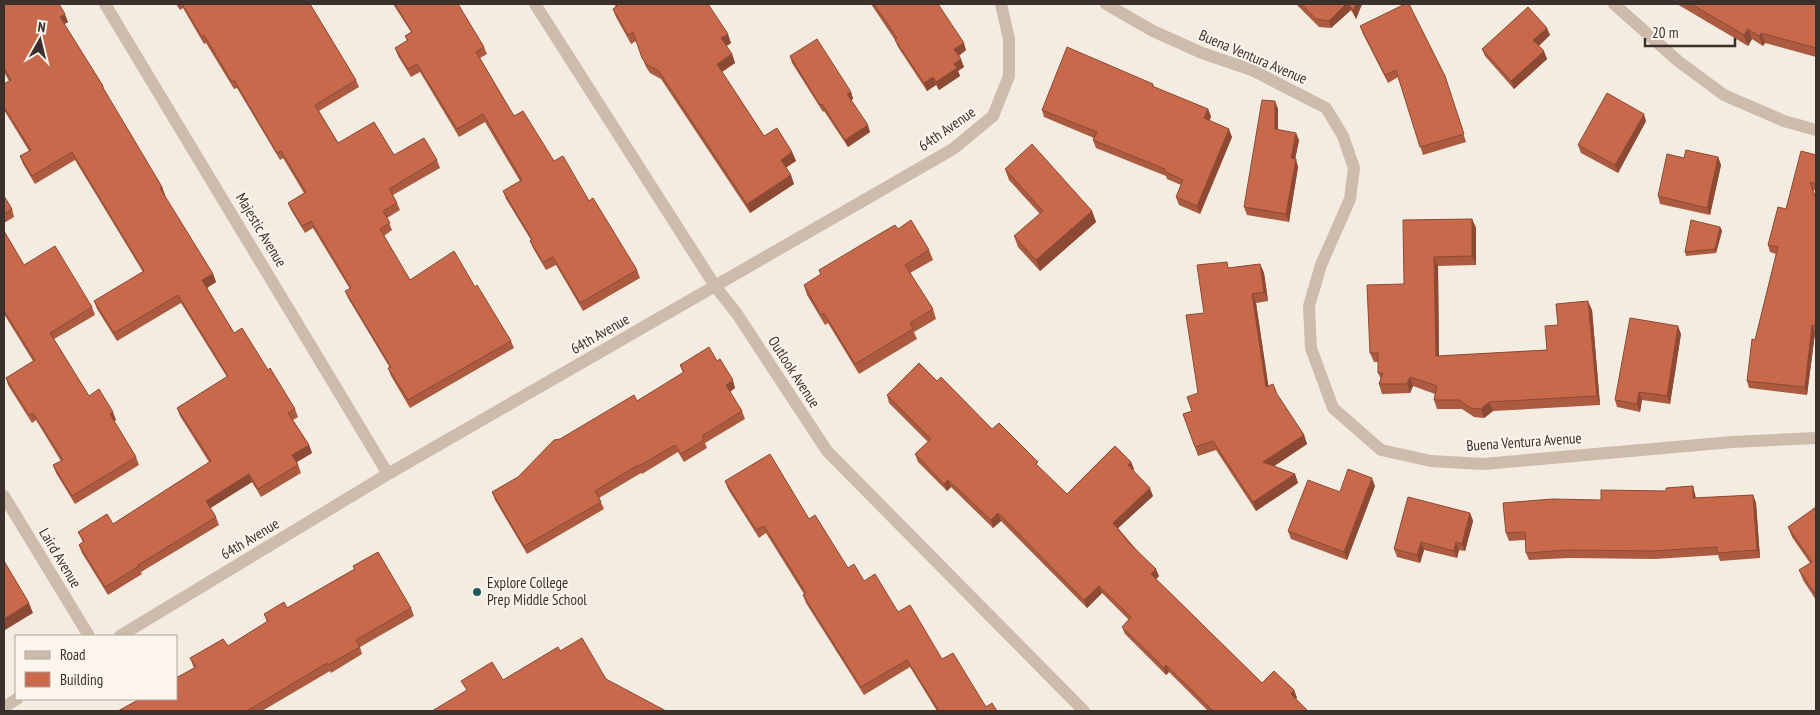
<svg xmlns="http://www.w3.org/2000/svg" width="1820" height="715" font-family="'PT Sans Narrow',sans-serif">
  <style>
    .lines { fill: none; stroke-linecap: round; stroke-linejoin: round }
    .street { stroke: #cdbbac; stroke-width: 12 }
    .wall { fill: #ac5a40 }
    .shaded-wall { fill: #8c4a34 }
    .building { fill: #c8694b; stroke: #8c4a34 }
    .poi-dot { fill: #1f5a5e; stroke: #fbf5ee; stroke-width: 2 }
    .labels { text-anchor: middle; stroke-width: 4; stroke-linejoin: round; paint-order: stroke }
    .street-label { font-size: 15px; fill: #3b302b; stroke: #fbf5ee }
    .poi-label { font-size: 15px; fill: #3b302b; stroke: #fbf5ee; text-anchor: start }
  </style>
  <rect width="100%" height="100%" fill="#f4ebe1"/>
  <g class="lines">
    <!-- street -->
    <path class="street" d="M105,4L388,474
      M535,4L715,286L737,314L827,451L1084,711
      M1106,4L1153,31L1202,53L1252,70L1326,108L1343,136L1354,168L1350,199L1321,265L1309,306L1311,348L1333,408L1381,450L1431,461L1483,464L1732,442L1816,438
      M1614,4L1678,61L1724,95L1784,121L1816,130
      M4,496L89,636
      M120,636L388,474L953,149L993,116L1009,76V39L1001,4
      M4,707L17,699"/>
  </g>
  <!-- wall -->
  <path class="wall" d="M4,4L68,22L64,24L103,86L105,92L162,187L165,195H164L213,274L216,282L207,288L234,333L268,370L295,409L298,417L293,420L309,445L312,453L297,462L301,473L261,497L252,482L210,508L216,517L219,525L141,572L142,574L108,595L82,553L79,545L83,542L78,532L113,524L209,462L180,416L177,408L227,377L181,303L117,341L97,309L94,301L143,272L75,160L35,184L23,164L20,156L29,151L4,110V84L9,81L4,72Z
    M176,4H310L356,80L359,87L319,111L338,143L394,155L437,160L440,168L393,195L397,203L400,210L387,218L392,230L384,236L410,280L475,287L511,341L514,348L410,408L391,376L388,368H390L348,298L345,291L350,289L313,228L305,233L291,210L288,203L304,193L283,158L280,160L237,88L234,89L206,43L204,44L183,8L180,10Z
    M393,4H458L484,47L487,54L480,58L514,116L589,201L637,270L640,278L583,311L556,265L546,270L533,248L530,241L531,240L506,199L503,191L520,181L485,122L459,137L420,72L411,77L398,56L395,48L407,41L405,36L411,32Z
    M614,4H708L731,43L726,46L732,54L735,63L722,72L764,136L792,152L796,161L786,167L794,184L750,213L661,79L650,73L646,67L636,41L631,44L616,17L613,9L616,7Z
    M871,4H938L966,50L959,56L964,67L958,71L960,76L939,90L936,85L927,91L898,47L895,40Z
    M1296,4H1362L1356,19L1351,10L1331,28L1319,27Z
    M1677,4H1816V57L1765,43L1763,46L1752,39L1748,46Z
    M1360,26L1445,76L1466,142L1423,155L1398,77L1388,83L1363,34Z
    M1550,35L1539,46L1547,59L1514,89L1485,56L1482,49Z
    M790,56L851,92L853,99L851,100L870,132L848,147L824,111L823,112L792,63Z
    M1153,84L1154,87L1208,109L1211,117L1209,120L1232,137L1200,214L1179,205L1176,197L1181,185L1167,179L1166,176L1096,148L1093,140L1094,138L1044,117L1042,110Z
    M1278,109V130L1299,140L1295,159L1298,167L1289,222L1247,215L1244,207Z
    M1646,121L1618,173L1581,153L1578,145Z
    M1816,155V191L1813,190L1816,199V334L1815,333L1807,395L1749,388L1747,381L1755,340L1776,254L1770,252L1768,245L1786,209Z
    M1718,157L1721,165L1710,215L1660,204L1658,196L1684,158Z
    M1005,169L1092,211L1096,222L1040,271L1018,247L1014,236L1040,214L1009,180Z
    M4,196L12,209L14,217L4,223Z
    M1472,219L1476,228V265L1438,266L1439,356L1547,350L1558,325L1592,310L1600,405L1493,411L1484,418L1474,417L1462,409H1437L1434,400L1435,394L1413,386L1410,393L1382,394L1379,384L1381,379L1378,373V362H1374L1370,353L1404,284Z
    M1720,227L1722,231L1716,253L1686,256L1685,252Z
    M898,229L929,250L933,260L910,273L933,309L936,319L914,332L917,339L859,374L828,323L825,325L807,295L804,285L821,275L819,270Z
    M4,231L24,265L92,307L95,315L54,339L89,396L116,420L114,421L136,457L139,465L75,504L56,473L53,465L61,461L36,420L32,423L8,385L6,378L33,361L4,314Z
    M1260,264L1264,273L1268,301L1256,303L1268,386L1277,395L1304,435L1307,444L1274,466L1295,474L1298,483L1256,511L1216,450L1198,456L1183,414L1192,411L1198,393L1204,313L1229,268Z
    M1681,334L1670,404L1642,400L1640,412L1617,407L1615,400Z
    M717,361L735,388L730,392L742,411L745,419L705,443L707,448L684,462L678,452L642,474L641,473L599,498L604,509L527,554L495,500L492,492L518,477L560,439L637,401L683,373L680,365Z
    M937,381L992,429L1040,468L1067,494L1131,462L1134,469L1133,470L1153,496L1118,528L1159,576L1156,579L1262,683L1294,690L1297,698L1296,699L1308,711H1208L1169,672L1166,675L1125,634L1122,627L1129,620L1102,593L1087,608L1001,521L993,528L951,487L947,491L918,462L915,454L928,442L889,403L887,395Z
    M725,481L809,519L848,568L864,581L898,612L986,707L997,711H937L910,667L864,695L806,603L803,595L804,594L766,533L759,538L728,489Z
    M1375,486L1347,560L1291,539L1288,531L1340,492Z
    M1695,494L1696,498L1753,495L1756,503L1760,558L1720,561L1718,555L1655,559L1569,558L1529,560L1526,553L1525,540L1509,541L1506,533L1601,500Z
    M1816,507V600L1803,580L1799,570L1810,563L1792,537L1788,527Z
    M1470,513L1473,521L1465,551L1459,550L1457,558L1424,550L1420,563L1397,557L1394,549Z
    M353,566L411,608L414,616L360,647L362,654L331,673L330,671L262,711H118L194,668L190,658L228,646L267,622L264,614L287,608L354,569Z"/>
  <!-- shaded-wall -->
  <path class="shaded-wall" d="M1346,4H1349L1351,10L1331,28L1329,21Z
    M1356,4H1362L1356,19L1353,11Z
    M65,14L68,22L63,25L60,17Z
    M1547,28L1550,35L1536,48L1533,40Z
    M1748,29L1752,39L1748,46L1744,35Z
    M1761,33L1765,43L1763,46L1759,36Z
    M728,34L731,43L725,47L721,38Z
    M964,43L966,50L957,57L954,49Z
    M1544,51L1547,59L1514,89L1511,81Z
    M732,54L735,63L720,73L717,64Z
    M961,59L964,67L958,71L960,76L939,90L936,82L954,64Z
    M933,77L936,85L927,91L924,83Z
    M851,92L853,99L850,102L847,94Z
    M1275,101L1278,109V137L1275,129Z
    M1208,109L1211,117L1207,126L1204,118Z
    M1644,114L1646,121L1618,173L1615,165Z
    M868,125L870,132L848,147L845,140Z
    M1229,129L1232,137L1200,214L1197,206Z
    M1296,133L1299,140L1294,165L1291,158Z
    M792,152L796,161L784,169L781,160Z
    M1718,157L1721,165L1710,215L1707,208Z
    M1296,159L1298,167L1289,222L1286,214Z
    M791,175L794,184L750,213L747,204Z
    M162,187L165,195L163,196L160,188Z
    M1092,211L1096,222L1040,271L1036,260Z
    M1472,219L1476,228V265L1472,256Z
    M1720,227L1722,231L1716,253L1715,249Z
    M1434,257L1438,266L1439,365L1436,356Z
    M1260,264L1264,273L1268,301L1264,292Z
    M213,274L216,282L205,289L202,280Z
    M1252,294L1256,303L1270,396L1266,387Z
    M1588,301L1592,310L1600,405L1597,396Z
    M1812,325L1815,333L1807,395L1805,387Z
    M1678,326L1681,334L1670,404L1667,396Z
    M1410,377L1413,386L1410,393L1407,384Z
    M733,380L735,388L728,393L726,385Z
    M1639,392L1642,400L1640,412L1637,404Z
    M1489,402L1493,411L1484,418L1481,409Z
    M113,412L116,420L113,422L110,414Z
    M1304,435L1307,444L1267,471L1263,462Z
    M309,445L312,453L295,463L292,455Z
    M1131,462L1134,469L1131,472L1128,465Z
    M249,474L252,482L209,509L206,501Z
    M1295,474L1298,483L1256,511L1253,502Z
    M1372,478L1375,486L1347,560L1344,552Z
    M948,480L951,487L947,491L944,484Z
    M1693,486L1695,494L1696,506L1693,498Z
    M1150,488L1153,496L1116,530L1113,523Z
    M1753,495L1756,503L1760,558L1757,550Z
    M998,513L1001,521L993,528L991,520Z
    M1470,513L1473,521L1465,551L1462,544Z
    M1421,542L1424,550L1420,563L1417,555Z
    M1456,542L1459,550L1457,558L1454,551Z
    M1156,569L1159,576L1154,581L1151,574Z
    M1099,586L1102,593L1087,608L1084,600Z
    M29,603L33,613L5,630L4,627V619Z
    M1166,665L1169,672L1166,675L1164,668Z
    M1294,690L1297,698L1293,701L1291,694Z"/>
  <!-- building -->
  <path class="building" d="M4,4H59L65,14L60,17L103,86H102L162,187L160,188L213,274L202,280L234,333L242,328L268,370L270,368L295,409L288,413L309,445L292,455L298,465L258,489L249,474L206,501L216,517L138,565L139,566L105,587L79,545L84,541L78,532L107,514L113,524L211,461L177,408L228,376L178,295L114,333L94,301L144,271L72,152L32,176L20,156L31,150L4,107V84L11,80L4,68Z
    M182,4H310L356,80L315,105L338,143L374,122L394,155L424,138L437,160L389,189L397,203L383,211L390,223L380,229L410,280L454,251L475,287L477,285L511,341L408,400L388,368L391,367L345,291L351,288L311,221L302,226L288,203L306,192L281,151L277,153L234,80L232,82L204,35L202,37Z
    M395,4H458L484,47L476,52L514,116L523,111L554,161L563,156L589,201L593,198L637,270L580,303L553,257L543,262L530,241L532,239L503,191L522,180L483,114L457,129L417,64L408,69L395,48L408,40L405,36L412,32Z
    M616,4H708L728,34L721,38L732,54L717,64L764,136L777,128L792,152L781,160L791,175L747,204L658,70L647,65L642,58L633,32L628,35L613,9L617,6Z
    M874,4H938L964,43L954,49L961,59L954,64L957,68L936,82L933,77L924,83L895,40L897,38Z
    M1301,4H1346L1329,21L1316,19Z
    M1349,4H1356L1353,11Z
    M1405,4H1409L1445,76L1464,134L1420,147L1396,70L1385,75L1360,26Z
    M1691,4H1816V48L1761,33L1759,36L1748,29L1744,35Z
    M1528,7L1547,28L1533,40L1544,51L1511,81L1482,49Z
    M817,39L851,92L847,94L868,125L845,140L822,104L820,105L790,56Z
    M1067,47L1153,84L1152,86L1208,109L1204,118L1229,129L1197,206L1176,197L1183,180L1164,171L1165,169L1093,140L1097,132L1042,110Z
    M1607,93L1644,114L1615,165L1578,145Z
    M1262,100L1275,101V129L1296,133L1291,158L1296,159L1286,214L1244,207Z
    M1032,144L1092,211L1036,260L1014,236L1043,211L1005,169Z
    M1686,150L1718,157L1707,208L1658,196L1667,154L1684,158Z
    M1801,151L1816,155V184L1810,182L1816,199V326L1812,325L1805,387L1747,381L1752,339L1755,340L1778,247L1768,245L1778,207L1786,209Z
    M4,196L12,209L4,214Z
    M1472,219V256L1434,257L1436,356L1547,350L1545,326L1558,325L1556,304L1588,301L1597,396L1489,402L1481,409L1471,408L1459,400H1434L1437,386L1410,377L1407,384H1379L1383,373H1378V353H1370L1367,285L1404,284L1403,220Z
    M911,220L929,250L905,265L933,309L910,323L913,329L855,364L824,313L821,315L804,285L821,274L819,270L876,236L895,225L898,229Z
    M1691,220L1720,227L1715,249L1685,252Z
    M4,231L24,265L55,246L92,307L50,333L89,396L99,389L113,412L110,414L136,457L72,496L53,465L63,460L33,413L29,415L6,378L35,360L4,311Z
    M1227,262L1228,268L1260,264L1264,292L1252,294L1266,387L1273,384L1277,394L1304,435L1263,462L1295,474L1253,502L1213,441L1195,447L1183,414L1192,411L1187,397L1198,393L1186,315L1204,313L1197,265Z
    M1630,318L1678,326L1667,396L1639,392L1637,404L1615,400Z
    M709,347L717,361L720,359L733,380L726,385L742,411L702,436L704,440L681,454L675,445L639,466L638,465L595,491L601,502L524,546L492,492L518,477L554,440L560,439L634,395L637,401L684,372L680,365Z
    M919,363L937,381L941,377L992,429L999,423L1038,462L1036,464L1067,494L1115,446L1131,462L1128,465L1150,488L1113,523L1129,543L1156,569L1151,574L1262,683L1274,671L1294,690L1291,694L1308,711H1213L1166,665L1164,668L1122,627L1131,617L1099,586L1084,600L998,513L991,520L948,480L944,484L915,454L931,439L887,395Z
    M770,454L809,519L815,515L848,568L854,564L864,581L875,574L898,612L910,605L942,659L953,653L986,707L992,703L997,711H939L907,660L861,687L803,595L806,593L764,526L756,530L725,481Z
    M1348,469L1372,478L1344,552L1288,531L1308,480L1340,492Z
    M1693,486V498L1753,495L1757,550L1717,553V547L1652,551L1567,550L1526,553L1525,532L1506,533L1503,503L1552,499L1601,500V490L1666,491V488Z
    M1408,497L1470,513L1462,544L1456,542L1454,551L1421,542L1417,555L1394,549Z
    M1816,507V595L1799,570L1812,562L1788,527Z
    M378,552L411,608L356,640L360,647L328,665L327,663L247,711H118L140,699H176V678L196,667L190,658L223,639L228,646L268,621L264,614L284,602L287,608L355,569L353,566Z
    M4,561L29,603L4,619Z
    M582,638L606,679L666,711H432L467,690L461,681L492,662L503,680L558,647L560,651Z"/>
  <!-- markers -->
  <circle class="poi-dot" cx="477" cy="592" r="5"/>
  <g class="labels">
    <!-- street labels -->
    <g class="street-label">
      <text transform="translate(1253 57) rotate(23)" y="5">Buena Ventura Avenue</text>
      <text transform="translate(947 129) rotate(-35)" y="5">64th Avenue</text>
      <text transform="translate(261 230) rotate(59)" y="5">Majestic Avenue</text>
      <text transform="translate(600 334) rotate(-30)" y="5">64th Avenue</text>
      <text transform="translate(794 372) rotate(57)" y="5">Outlook Avenue</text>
      <text transform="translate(1524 442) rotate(-4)" y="5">Buena Ventura Avenue</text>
      <text transform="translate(250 539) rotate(-31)" y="5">64th Avenue</text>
      <text transform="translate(60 558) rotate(59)" y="5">Laird Avenue</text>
    </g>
    <!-- poi labels -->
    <g class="poi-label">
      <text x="487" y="588">Explore College<tspan x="487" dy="17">Prep Middle School</tspan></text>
    </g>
  </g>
  <!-- border -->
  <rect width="1820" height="715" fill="none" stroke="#3b302b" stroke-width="10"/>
  <!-- legend -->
  <rect x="15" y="635" width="162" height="65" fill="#fbf5ee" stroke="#aea6a0"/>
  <rect x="25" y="651" width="25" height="8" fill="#cdbbac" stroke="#aea6a0"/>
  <text x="60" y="660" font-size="15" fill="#3b302b">Road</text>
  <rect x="25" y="672" width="25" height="15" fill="#c8694b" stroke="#aea6a0"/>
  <text x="60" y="685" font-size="15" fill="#3b302b">Building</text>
  <!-- north arrow -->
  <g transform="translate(40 40) rotate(8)" stroke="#fbf5ee" stroke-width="4" paint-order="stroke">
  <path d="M0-4L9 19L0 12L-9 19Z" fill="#3b302b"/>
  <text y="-8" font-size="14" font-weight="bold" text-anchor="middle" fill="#3b302b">N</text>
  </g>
  <!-- scale -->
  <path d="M1645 38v8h90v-8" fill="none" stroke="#3b302b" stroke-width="2.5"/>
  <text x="1652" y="38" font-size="15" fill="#3b302b" stroke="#fbf5ee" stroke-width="4" paint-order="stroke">20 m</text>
</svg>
